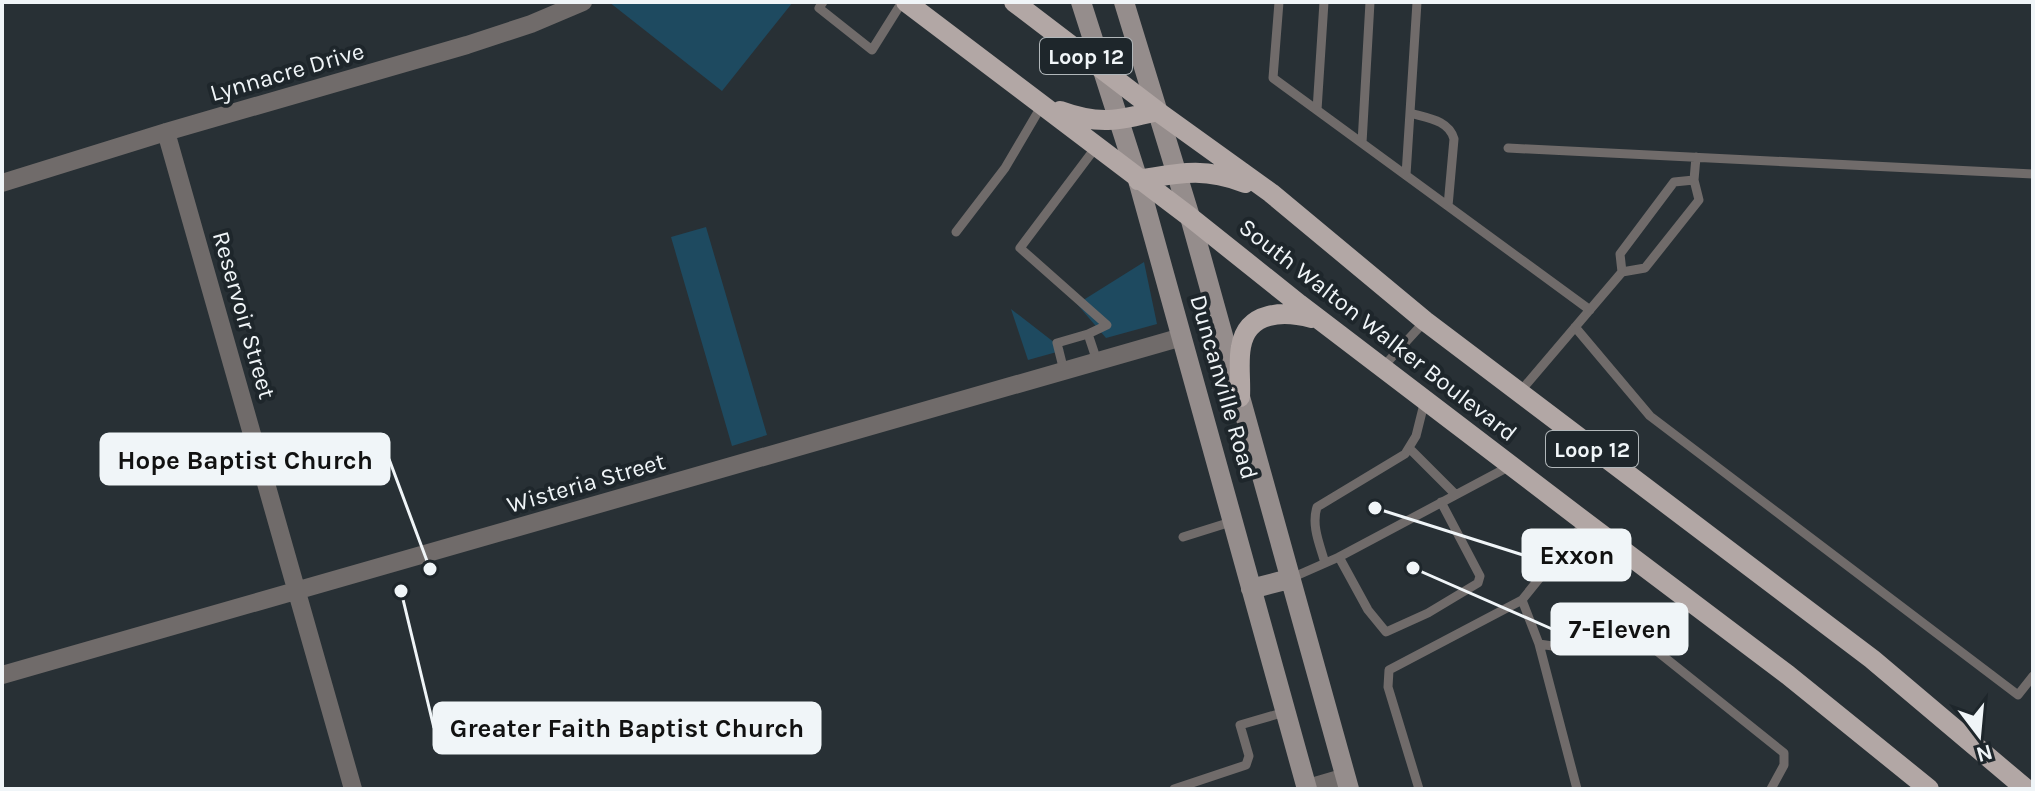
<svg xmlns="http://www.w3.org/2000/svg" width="2035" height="791" font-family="Karla,sans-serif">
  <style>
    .green { fill: #1e4a60 }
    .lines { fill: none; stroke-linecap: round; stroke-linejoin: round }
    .lane { stroke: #706b6a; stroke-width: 9 }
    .street { stroke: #706b6a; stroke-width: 18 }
    .secondary { stroke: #958d8c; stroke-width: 20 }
    .primary { stroke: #b2a7a5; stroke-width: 20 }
    .labels { text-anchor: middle; stroke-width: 8; stroke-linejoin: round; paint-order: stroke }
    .shield { fill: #1e262b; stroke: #b1b7ba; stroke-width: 2 }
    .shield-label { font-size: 22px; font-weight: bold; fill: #f0f5f8 }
    .street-label { font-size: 24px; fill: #f0f5f8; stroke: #1e262b }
    .leader { fill: none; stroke: #f0f5f8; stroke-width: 3 }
    .callout-dot { fill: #f0f5f8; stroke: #1e262b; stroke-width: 3 }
    .callout { fill: #f0f5f8; stroke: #f0f5f8; stroke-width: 3 }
    .callout-label { font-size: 26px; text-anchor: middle; font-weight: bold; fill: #111 }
  </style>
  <rect width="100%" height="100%" fill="#283035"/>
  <!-- green -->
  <path class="green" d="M609,2H793L722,91Z
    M706,227L767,435L732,446L671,237Z
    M1144,262L1157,324L1106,338L1077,304Z
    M1011,309L1064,350L1028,360Z"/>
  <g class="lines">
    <!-- lane -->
    <path class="lane" d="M823,2L819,8L872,50L902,2
      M1279,2L1273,78L1590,310
      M1317,110L1324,2
      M1410,113C1427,118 1449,120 1454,139L1448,206
      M1362,143L1370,2
      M1096,147L1020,248L1107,325L1088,334L1097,361
      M1508,148L2033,174
      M1406,175L1417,2
      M1694,180L1696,157
      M956,232L1005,168L1042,105
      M1575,327L1650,416L2018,695L2033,676
      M1383,367L1425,321
      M1064,371L1057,343L1088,334
      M1519,393L1622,272L1645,268L1699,200L1694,180L1674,182L1620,254L1622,272
      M1409,448L1455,494
      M1183,537L1234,521
      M1339,557L1368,610L1386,632L1428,613L1478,583L1480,576L1441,502
      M1325,563C1320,545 1311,526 1317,507L1405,454L1416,436L1425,400
      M1289,579L1339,557L1510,466
      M1522,600L1539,644L1559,647L1638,636L1784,753V765L1771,789
      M1539,644L1577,789
      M1174,789L1246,765L1249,756L1240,725L1285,712
      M1419,789L1388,687L1389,670L1522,600L1585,522"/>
    <!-- street -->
    <path class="street" d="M166,132L353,789
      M2,183L166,132L467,45L531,24L583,2
      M2,675L1182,337
      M1305,789L1346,777"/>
    <!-- secondary -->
    <path class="secondary" d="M1081,2L1138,180L1307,789
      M1124,2L1190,217L1349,789
      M1251,589L1289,579"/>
    <!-- primary -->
    <path class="primary" d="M906,2L1190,217L1299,304L1585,522L1788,675L1929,789
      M1014,2L1157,111L1271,193L1425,321L1872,659L2026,789
      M1060,111C1098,125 1118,121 1157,111
      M1138,180C1180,173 1204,167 1245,183
      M1240,397C1241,381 1238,362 1241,347C1247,310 1285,311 1312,318"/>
  </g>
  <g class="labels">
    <!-- shield labels -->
    <g class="shield">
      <rect x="1040" y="38" width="92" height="36" rx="6"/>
      <rect x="1546" y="431" width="92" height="36" rx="6"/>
    </g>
    <g class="shield-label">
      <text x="1086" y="64">Loop 12</text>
      <text x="1592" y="457">Loop 12</text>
    </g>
    <!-- street labels -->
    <g class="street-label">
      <text transform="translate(287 72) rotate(-16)" y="8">Lynnacre Drive</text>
      <text transform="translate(244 315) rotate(74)" y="8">Reservoir Street</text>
      <text transform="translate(1378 330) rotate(38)" y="8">South Walton Walker Boulevard</text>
      <text transform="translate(1224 387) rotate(74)" y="8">Duncanville Road</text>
      <text transform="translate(586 483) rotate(-16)" y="8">Wisteria Street</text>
    </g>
  </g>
  <!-- callouts -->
  <path class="leader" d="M430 569L389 459M1375 508L1523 555M1413 568L1552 629M401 591L434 728"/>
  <g class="callout-dot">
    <circle cx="430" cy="569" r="8"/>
    <circle cx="1375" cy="508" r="8"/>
    <circle cx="1413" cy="568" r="8"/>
    <circle cx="401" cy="591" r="8"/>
  </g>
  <g class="callout">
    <rect x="101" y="434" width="288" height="50" rx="8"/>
    <rect x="1523" y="530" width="107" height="50" rx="8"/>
    <rect x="1552" y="604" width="135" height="50" rx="8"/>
    <rect x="434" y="703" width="386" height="50" rx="8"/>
  </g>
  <g class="callout-label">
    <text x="245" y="469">Hope Baptist Church</text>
    <text x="1577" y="564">Exxon</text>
    <text x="1620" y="638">7-Eleven</text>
    <text x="627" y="737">Greater Faith Baptist Church</text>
  </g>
  <!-- border -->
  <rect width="2035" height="791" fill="none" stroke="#f0f5f8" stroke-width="8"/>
  <!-- north arrow -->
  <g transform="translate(1979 735) rotate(164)" stroke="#1e262b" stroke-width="6" paint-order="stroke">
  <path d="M0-6L14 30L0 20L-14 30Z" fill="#f0f5f8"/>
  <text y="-12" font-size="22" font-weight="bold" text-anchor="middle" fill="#f0f5f8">N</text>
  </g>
</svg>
